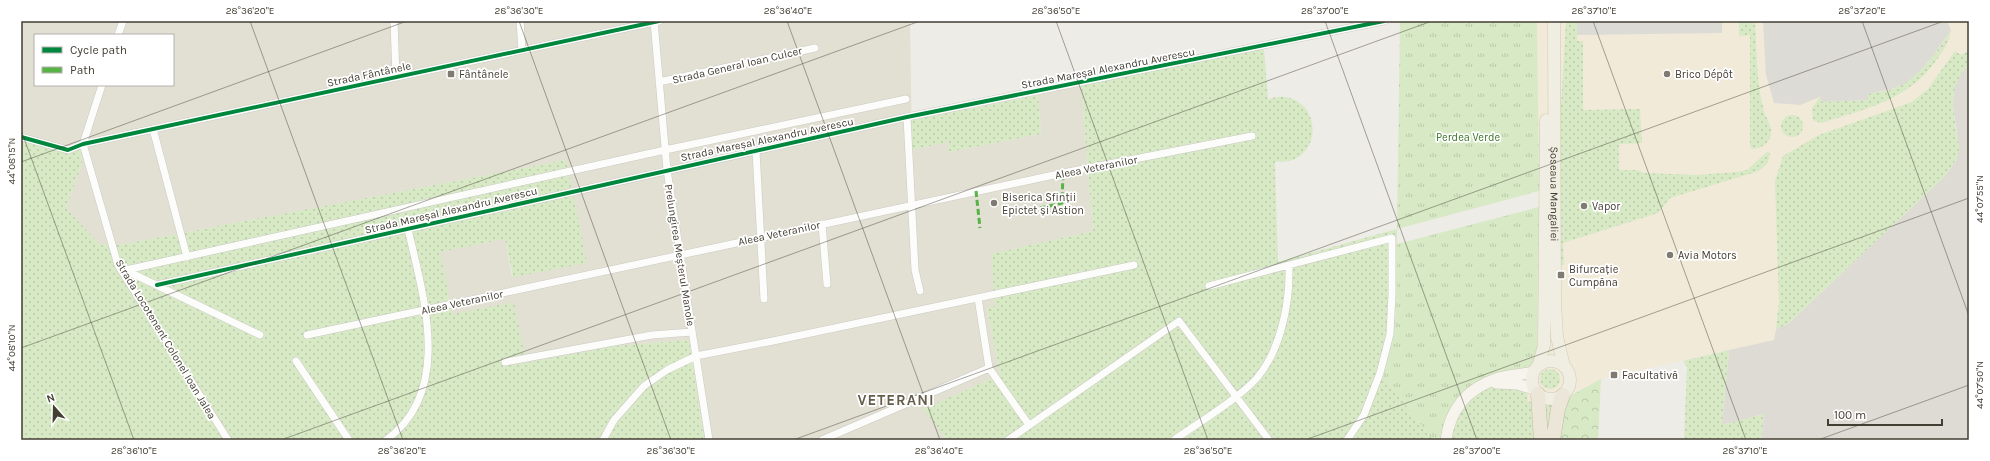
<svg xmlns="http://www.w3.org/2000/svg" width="1990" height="461" font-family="Karla,sans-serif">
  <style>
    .residential { fill: #e2dfd3; fill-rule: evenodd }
    .commercial { fill: #f1ead8 }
    .industrial { fill: #dedbd4 }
    .grass { fill: url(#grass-dots) }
    .forest { fill: url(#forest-crowns) }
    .park { fill: url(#park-tufts) }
    .parking { fill: #dddbd6 }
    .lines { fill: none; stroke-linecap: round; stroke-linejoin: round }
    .street-casing { stroke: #cccac3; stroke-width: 8 }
    .secondary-casing { stroke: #cdcabd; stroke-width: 12 }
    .primary-casing { stroke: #d0cab3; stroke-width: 13 }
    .highway-casing { stroke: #c6bca1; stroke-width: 15 }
    .street { stroke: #fcfcfb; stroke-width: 7 }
    .secondary { stroke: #f6f4ec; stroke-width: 11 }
    .primary { stroke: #f0eee2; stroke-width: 12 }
    .highway { stroke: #ebe6d7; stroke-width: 14 }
    .quiet { stroke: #57b346; stroke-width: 3; stroke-dasharray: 6 3; stroke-linecap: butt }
    .cycleway-casing { stroke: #fff; stroke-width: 6 }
    .cycleway { stroke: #00873e; stroke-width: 4 }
    .ticks { fill: none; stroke: #433e33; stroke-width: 1; stroke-opacity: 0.45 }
    .poi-dot { fill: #7f7b72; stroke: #fff; stroke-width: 1.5 }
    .labels { text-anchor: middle; stroke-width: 3.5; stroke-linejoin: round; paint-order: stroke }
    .street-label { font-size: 11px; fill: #433e33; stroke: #fff }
    .poi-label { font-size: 11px; fill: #433e33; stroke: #fff; text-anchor: start }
    .park-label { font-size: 11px; fill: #3c7427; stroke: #fff }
    .district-label { font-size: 15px; font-weight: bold; letter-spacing: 1px; fill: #655d4a; stroke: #fff }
    .neatline { fill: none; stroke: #433e33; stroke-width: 1.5 }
    .ticks-label { font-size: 10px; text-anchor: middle; fill: #433e33 }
  </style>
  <defs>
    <pattern id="grass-dots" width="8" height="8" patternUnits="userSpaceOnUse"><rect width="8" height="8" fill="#d7e9c5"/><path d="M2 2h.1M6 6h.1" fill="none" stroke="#bac9aa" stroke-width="1.8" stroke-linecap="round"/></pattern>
    <pattern id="forest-crowns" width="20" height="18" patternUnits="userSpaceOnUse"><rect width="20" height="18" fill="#d7e9c5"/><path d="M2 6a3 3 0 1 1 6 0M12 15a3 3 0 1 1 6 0" fill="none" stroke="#bac9aa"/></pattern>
    <pattern id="park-tufts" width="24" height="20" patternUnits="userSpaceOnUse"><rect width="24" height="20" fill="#d7e9c5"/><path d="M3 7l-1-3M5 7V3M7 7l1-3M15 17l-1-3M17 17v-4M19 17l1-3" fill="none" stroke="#bac9aa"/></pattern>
  </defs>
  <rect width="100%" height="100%" fill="#eeece6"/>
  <!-- residential -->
  <path class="residential" d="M21,21H910L912,150L948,142L949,152L1041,134L1038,95L1081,85L1093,231L992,254L995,306L987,308L1000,375L924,409L947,440H704L689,340L614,346L526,364L452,314L439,252L505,239L512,277L566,160L120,245L99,244L66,208L82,164L81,149L21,141ZM35,35H173V85H35Z"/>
  <!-- commercial -->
  <path class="commercial" d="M1537,21H1969V50L1961,55L1955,51L1928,89L1912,102L1819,135L1802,147L1789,151L1779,302L1774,340L1601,379L1546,406L1527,401L1530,366L1537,349L1539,191Z"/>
  <!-- industrial -->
  <path class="industrial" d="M1969,65V440H1761L1764,414L1722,425L1729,350L1774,340L1776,329L1788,324L1944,177L1956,161L1959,149L1953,105L1954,87L1962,72Z"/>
  <!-- grass -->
  <path class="grass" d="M1566,21H1577V41H1583V110L1640,109L1642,143L1619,144V170H1637L1644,173L1697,175L1737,172L1747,170L1767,152L1770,153L1768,163L1759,171L1670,198L1658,213L1563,243L1564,265H1561V106Z
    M1739,21H1755C1757,50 1756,79 1763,107C1764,116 1772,124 1771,133C1770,143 1761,149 1752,149L1750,145V35L1739,36Z
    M1951,30C1948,45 1944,50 1935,62C1908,100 1863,110 1821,123L1813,120L1812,108L1820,97L1822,102L1868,100V94C1875,92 1885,92 1892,89C1919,77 1936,54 1951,30Z
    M1264,49L1268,99C1272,98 1278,96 1283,97C1318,99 1324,150 1290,161C1286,162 1279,161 1275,162L1278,262L1397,229V295L1394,336L1383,376L1433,440H947L923,409L1000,375L987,307L995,306L991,254L1093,231L1081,85Z
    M1969,50V65C1948,86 1953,104 1956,131C1957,137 1959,144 1959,150C1957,161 1950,169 1944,177L1788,324L1776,329L1779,302L1775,181L1783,156L1819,135L1912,102L1928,89L1955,51L1961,55Z
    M1038,95L1041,134L949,152L948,142L912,150L911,120Z
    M1781 126a11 11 0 1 1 22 0a11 11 0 1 1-22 0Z
    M21,141L81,149L82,164L66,208L99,244L119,245L566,160L587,263L513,277L505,239L440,252L452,314L514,302L526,363L614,346L689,340L704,440H21Z
    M1729,350L1722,425L1764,414L1761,440H1684L1687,367L1683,361Z
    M1530,366L1527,401L1546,406L1564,399L1550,440H1443C1451,406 1458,381 1498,374C1509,372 1520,372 1530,366Z
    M1540 379a10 10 0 1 1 20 0a10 10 0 1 1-20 0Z"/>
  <!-- forest -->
  <path class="forest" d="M1601,379L1598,440H1550L1564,399Z"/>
  <!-- park -->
  <path class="park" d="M1407,21H1537L1539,191L1397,229L1400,22Z
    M1539,207L1537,349L1533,364L1523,371L1486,377L1467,388L1451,408L1443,440H1433L1383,376L1394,336L1397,295V244Z"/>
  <!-- parking -->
  <path class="parking" d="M1577,21H1722V33L1577,35Z
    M1763,21H1947L1951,30L1933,56L1917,74L1904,84L1891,89L1868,94V100L1822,102L1820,97L1800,105L1774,103L1766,75Z"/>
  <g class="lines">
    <defs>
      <path id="street" d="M394,21L396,77
        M520,21L522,50
        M654,21L667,170L709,440
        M118,35L123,21
        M659,82L815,48
        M907,117L915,270L920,291
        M153,129L187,257
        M21,137L68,150L83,144L659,21
        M83,144L118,265L228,440
        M83,144L102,85
        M756,151L764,299
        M822,224L827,284
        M125,270L260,335
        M126,270L665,150L906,99
        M157,285L907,117L1384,21
        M1209,286L1392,238V294L1390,334L1380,373L1364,415L1347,440
        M978,298L989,368L1029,425
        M307,335L1063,173L1252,136
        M296,361L349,440
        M505,362L652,335L692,332
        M386,440C454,392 423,295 408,229
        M603,440L614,420L644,386L667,370L696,356L773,341L1134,265
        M822,440L989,368
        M1008,440L1179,321L1269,440
        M1174,440C1198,423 1238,399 1257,378C1281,349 1290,303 1289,266"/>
      <path id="secondary" d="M1496,383L1517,384L1534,389
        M1446,440C1450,409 1467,389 1496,379C1507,375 1521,375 1533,372"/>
      <g id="primary">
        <path id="s1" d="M1554,21L1555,301L1557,337L1564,366"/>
        <circle cx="1551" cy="380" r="19"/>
        <path d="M1539,364L1544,345L1546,120"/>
      </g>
      <path id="highway" d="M1538,394L1541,440
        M1553,440L1558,409L1563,395"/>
    </defs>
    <!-- street casing -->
    <use href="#street" class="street-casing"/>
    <!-- secondary casing -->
    <use href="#secondary" class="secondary-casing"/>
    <!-- primary casing -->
    <use href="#primary" class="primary-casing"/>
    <!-- highway casing -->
    <use href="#highway" class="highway-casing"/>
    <!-- street -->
    <use href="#street" class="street"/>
    <!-- secondary -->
    <use href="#secondary" class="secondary"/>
    <!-- primary -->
    <use href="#primary" class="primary"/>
    <!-- highway -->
    <use href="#highway" class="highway"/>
    <!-- quiet -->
    <path class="quiet" d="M976,191L980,228
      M1014,214L1062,203L1063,173"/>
    <defs>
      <path id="cycleway" d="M21,137L68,150L83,144L659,21
        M157,285L907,117L1384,21"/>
    </defs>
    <!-- cycleway casing -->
    <use href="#cycleway" class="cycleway-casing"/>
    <!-- cycleway -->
    <use href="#cycleway" class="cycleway"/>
  </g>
  <!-- ticks -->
  <path class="ticks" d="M250,21L403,440M519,21L671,440M787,21L940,440M1056,21L1208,440M1325,21L1477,440M1593,21L1746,440M1862,21L1969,316M21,130L134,440M21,162L407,21M21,348L920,21M281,440L1432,21M793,440L1944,21M1305,440L1969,198M1818,440L1969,385"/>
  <!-- markers -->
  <g class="poi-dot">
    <rect x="447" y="70" width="8" height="8" rx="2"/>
    <circle cx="1667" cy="74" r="4"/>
    <circle cx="994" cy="203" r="4"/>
    <circle cx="1584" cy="206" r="4"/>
    <circle cx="1670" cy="255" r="4"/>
    <rect x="1557" y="271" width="8" height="8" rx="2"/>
    <rect x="1610" y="371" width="8" height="8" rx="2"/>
  </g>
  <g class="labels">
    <!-- street labels -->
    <g class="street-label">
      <text transform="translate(737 65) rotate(-13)" y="4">Strada General Ioan Culcer</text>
      <text transform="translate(1108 68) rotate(-11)" y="4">Strada Mareșal Alexandru Averescu</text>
      <text transform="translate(369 74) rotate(-12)" y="4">Strada Fântânele</text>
      <text transform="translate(767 139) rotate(-12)" y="4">Strada Mareșal Alexandru Averescu</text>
      <text transform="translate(1096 167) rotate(-11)" y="4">Aleea Veteranilor</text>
      <text dy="4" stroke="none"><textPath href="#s1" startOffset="173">Șoseaua Mangaliei</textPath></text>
      <text transform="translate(451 210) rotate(-13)" y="4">Strada Mareșal Alexandru Averescu</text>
      <text transform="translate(779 233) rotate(-12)" y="4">Aleea Veteranilor</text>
      <text transform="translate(680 255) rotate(81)" y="4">Prelungirea Meșterul Manole</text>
      <text transform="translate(462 302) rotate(-12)" y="4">Aleea Veteranilor</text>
      <text transform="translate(166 339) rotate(59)" y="4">Strada Locotenent Colonel Ioan Jalea</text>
    </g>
    <!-- poi labels -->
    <g class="poi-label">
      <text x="459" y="78">Fântânele</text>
      <text x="1675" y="78">Brico Dépôt</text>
      <text x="1002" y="201">Biserica Sfinții<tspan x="1002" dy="13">Epictet și Astion</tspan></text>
      <text x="1592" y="210">Vapor</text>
      <text x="1678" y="259">Avia Motors</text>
      <text x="1569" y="273">Bifurcație<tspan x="1569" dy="13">Cumpăna</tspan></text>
      <text x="1622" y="379">Facultativă</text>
    </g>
    <!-- park labels -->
    <g class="park-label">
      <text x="1468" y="141">Perdea Verde</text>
    </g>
    <!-- district labels -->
    <g class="district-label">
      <text x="896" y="405">VETERANI</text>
    </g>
  </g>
  <!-- border -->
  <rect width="1990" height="461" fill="none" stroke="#ffffff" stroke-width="44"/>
  <!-- legend -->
  <rect x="34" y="34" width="140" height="52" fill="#ffffff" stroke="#b4b2ad"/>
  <rect x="42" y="47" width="20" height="6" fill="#00873e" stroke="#b4b2ad"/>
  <text x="70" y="54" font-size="12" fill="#433e33">Cycle path</text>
  <rect x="42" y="67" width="20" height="6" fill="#57b346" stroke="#b4b2ad"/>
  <text x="70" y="74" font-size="12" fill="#433e33">Path</text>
  <!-- north arrow -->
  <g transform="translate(54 407) rotate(340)" stroke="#ffffff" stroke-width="3" paint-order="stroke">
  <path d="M0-3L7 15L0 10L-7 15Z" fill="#433e33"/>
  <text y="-6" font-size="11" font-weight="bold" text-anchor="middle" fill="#433e33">N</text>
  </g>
  <!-- scale -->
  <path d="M1828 419v6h114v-6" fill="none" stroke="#433e33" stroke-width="2"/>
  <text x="1834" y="419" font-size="12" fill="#433e33" stroke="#ffffff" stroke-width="3" paint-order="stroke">100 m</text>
  <rect x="22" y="22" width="1946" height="417" class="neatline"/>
  <g class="ticks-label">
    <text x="250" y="14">28°36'20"E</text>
    <text x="519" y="14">28°36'30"E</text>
    <text x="788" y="14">28°36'40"E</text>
    <text x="1056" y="14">28°36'50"E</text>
    <text x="1325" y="14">28°37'00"E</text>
    <text x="1594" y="14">28°37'10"E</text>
    <text x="1862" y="14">28°37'20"E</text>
    <text transform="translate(11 161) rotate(-90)" y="4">44°08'15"N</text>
    <text transform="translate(1979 199) rotate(-90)" y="4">44°07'55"N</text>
    <text transform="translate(11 348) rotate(-90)" y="4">44°08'10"N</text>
    <text transform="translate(1979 385) rotate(-90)" y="4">44°07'50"N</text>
    <text x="134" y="454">28°36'10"E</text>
    <text x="402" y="454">28°36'20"E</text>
    <text x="671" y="454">28°36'30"E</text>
    <text x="939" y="454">28°36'40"E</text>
    <text x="1208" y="454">28°36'50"E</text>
    <text x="1477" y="454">28°37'00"E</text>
    <text x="1745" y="454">28°37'10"E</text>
  </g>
</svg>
